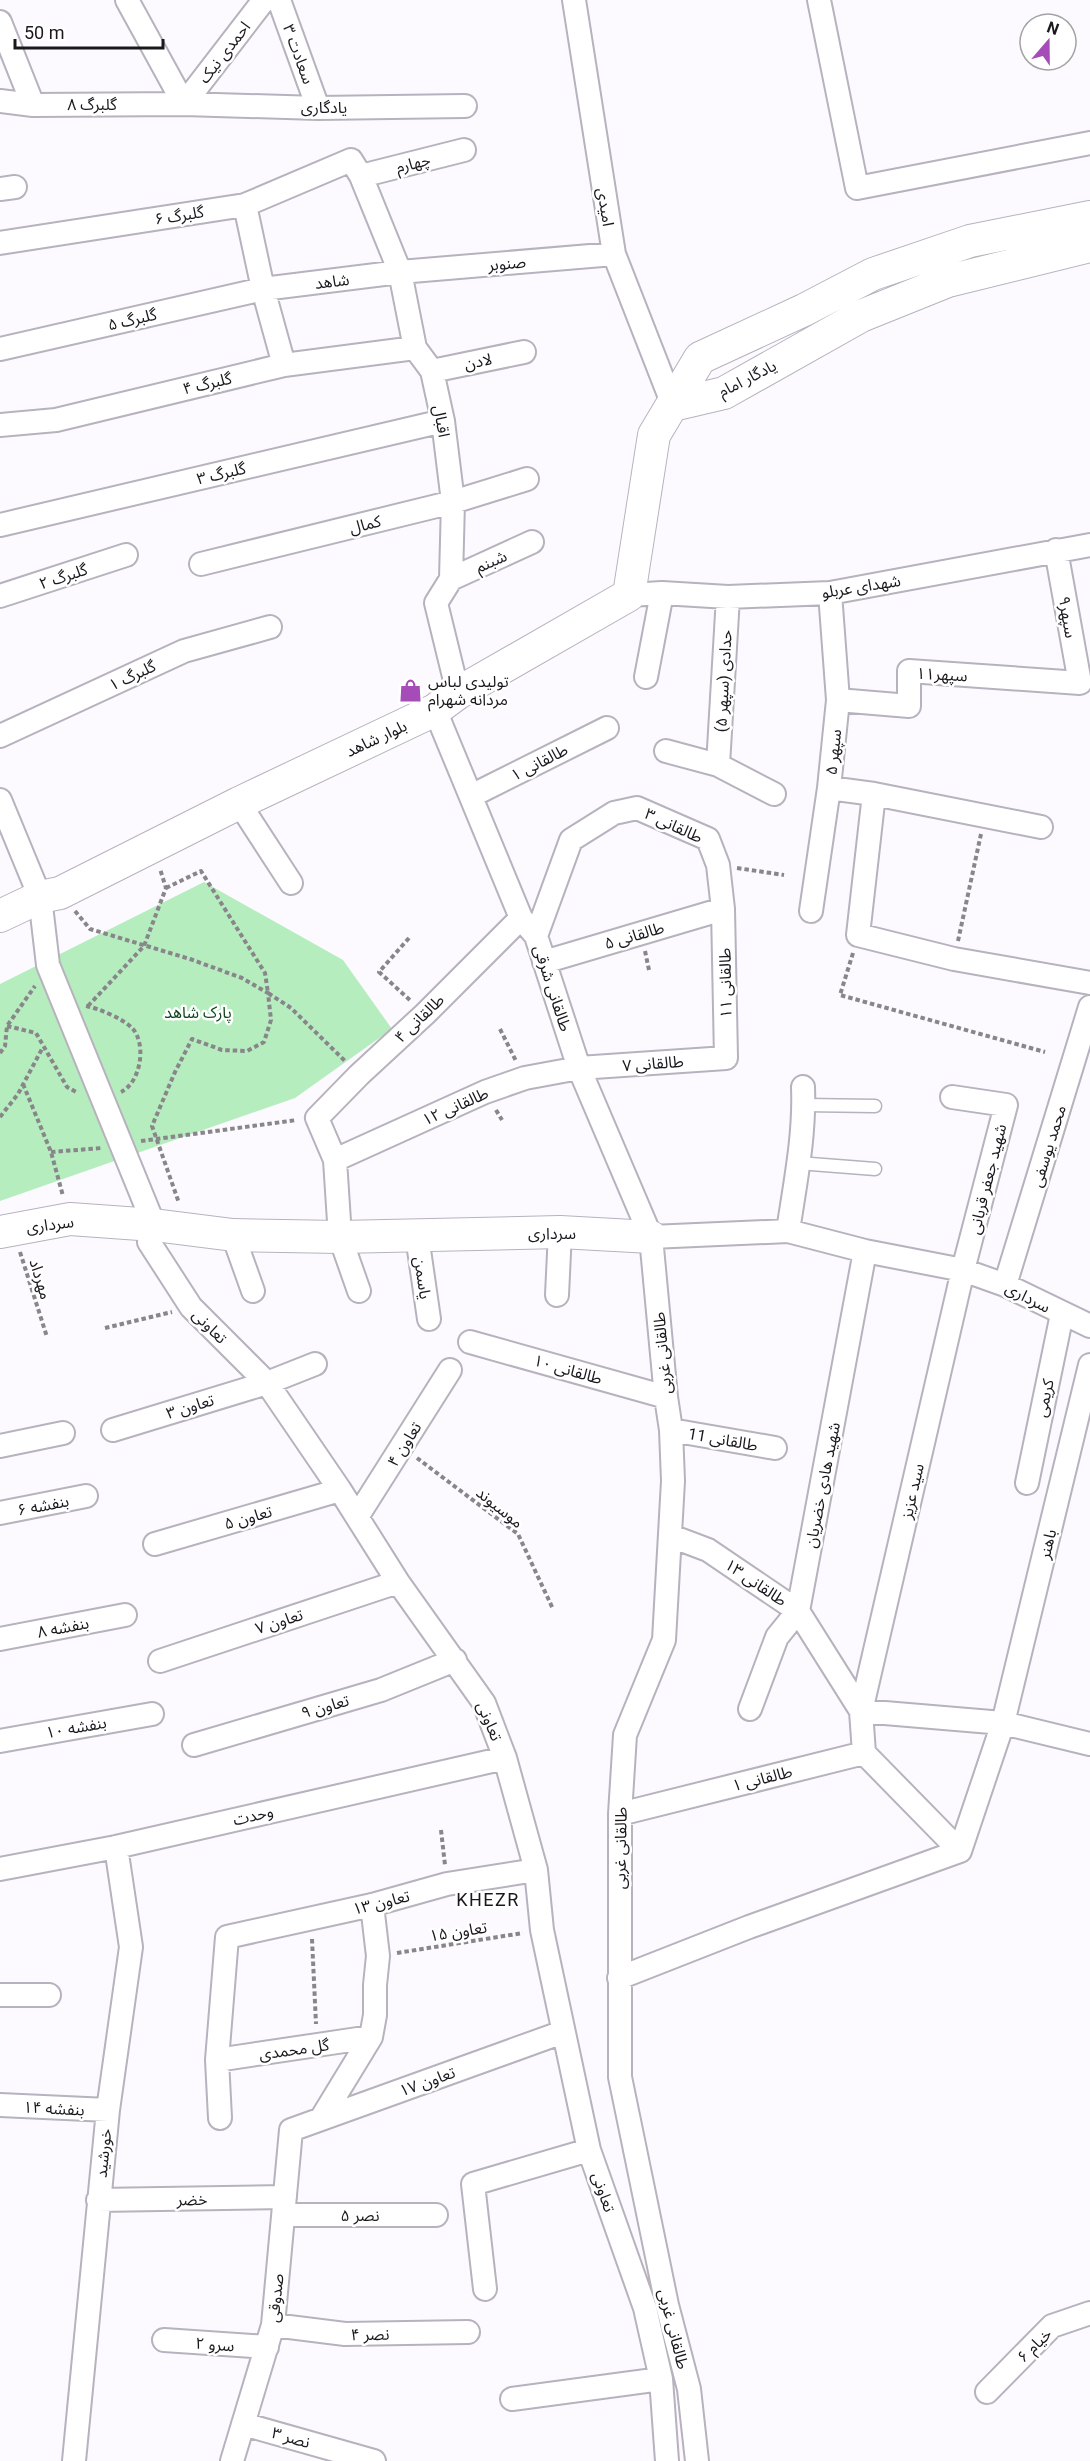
<svg xmlns="http://www.w3.org/2000/svg" width="1090" height="2461" font-family="Roboto,'Noto Sans Arabic',sans-serif">
  <style>
    .park { fill: #b6edbe }
    .lines { fill: none; stroke-linecap: round; stroke-linejoin: round }
    .service-casing { stroke: #b7b2be; stroke-width: 15 }
    .minor-casing { stroke: #b7b2be; stroke-width: 26 }
    .secondary-casing { stroke: #b7b2be; stroke-width: 34 }
    .path { stroke: #88868b; stroke-width: 4; stroke-dasharray: 4.5 3; stroke-linecap: butt }
    .service { stroke: #fff; stroke-width: 12 }
    .minor { stroke: #fff; stroke-width: 22 }
    .secondary { stroke: #fff; stroke-width: 32 }
    .labels { text-anchor: middle; stroke-width: 5; stroke-linejoin: round; paint-order: stroke }
    .street-label { font-size: 16px; fill: #1a181d; stroke: #fff }
    .poi-label { font-size: 16px; fill: #1a181d; stroke: #fff; text-anchor: start }
    .park-label { font-size: 16px; fill: #12441f; stroke: #fff }
    .neighbourhood-label { font-size: 18px; letter-spacing: 1.5px; fill: #1a181d; stroke: #fff }
  </style>
  <rect width="100%" height="100%" fill="#fcfaff"/>
  <!-- park -->
  <path class="park" d="M204,882L343,960L392,1029L295,1098L0,1201V984Z"/>
  <g class="lines">
    <defs>
      <path id="service" d="M804,1105L875,1106
        M798,1163L875,1169"/>
      <path id="minor" d="M127,0L184,104
        M279,0L318,108
        M574,0L614,254L673,405
        M819,0L857,188L1090,143
        M0,22L33,105
        M0,101L33,105L184,104L318,108L465,106
        M184,104L264,0
        M361,176L464,150
        M0,189L15,187
        M245,205L263,289L284,365
        M0,243L245,205L351,160L361,176L400,272L415,348L432,371L443,421L453,502L451,579L436,603L458,693
        M0,349L263,289L400,272L614,254
        M432,371L524,352
        M0,425L56,420L284,365L415,348
        M0,525L443,421
        M201,564L453,502L527,479
        M451,579L532,542
        M629,595L662,593L728,597L830,593L1090,545
        M0,596L126,555
        M646,677L662,593
        M838,700L909,706V671L1080,683L1056,550
        M435,710L521,918L536,936L579,1068L651,1237L666,1397L671,1430L673,1481L664,1640L625,1735L620,1814V2077L667,2305L689,2389L697,2461
        M0,736L184,651L270,627
        M666,751L718,765L774,794
        M718,765L728,597
        M829,788L874,794L1041,827
        M874,794L858,935L954,959L1090,983
        M471,796L607,728
        M0,800L40,897L48,965L154,1225L149,1242L191,1307L267,1383L340,1490L398,1582L484,1703L505,1758L536,1870L542,1930L589,2150L645,2308L661,2379L667,2461
        M239,803L291,883
        M811,911L829,788L838,700L830,593
        M544,962L723,909
        M335,1160L485,1092L525,1078L579,1068L726,1058L723,909L718,865L708,839L637,808L614,813L571,840L536,936
        M788,1231C795,1184 805,1135 803,1087
        M233,1235L253,1291
        M417,1236L429,1319
        M651,1237L788,1231L865,1251L963,1270L1005,1285L1090,1326
        M1005,1285L1090,1007
        M359,1291L340,1237L335,1160L317,1118L359,1075L425,1014L521,918
        M557,1295L560,1232
        M470,1342L666,1397
        M113,1430L267,1383L315,1364
        M671,1430L775,1448
        M0,1446L63,1433
        M1027,1483L1062,1314
        M0,1513L86,1496
        M357,1517L450,1370
        M671,1536L708,1550L798,1611L861,1711
        M155,1544L340,1490
        M0,1639L125,1615
        M160,1661L398,1582
        M750,1709L777,1637L798,1611L865,1251
        M861,1711L1003,1723L1090,1744
        M0,1741L152,1714
        M194,1745L381,1690L455,1660
        M864,1753L960,1851
        M620,1814L864,1753L861,1711L963,1270L1006,1105L952,1097
        M0,1869L116,1847L505,1758
        M619,1978L749,1927L960,1851L1003,1723L1090,1365
        M0,1995H49
        M217,2060L371,2037
        M0,2105L108,2110
        M220,2118L217,2060L227,1937L372,1905L447,1884L536,1870
        M321,2119L371,2037L375,2015V1985L378,1956L372,1905
        M98,2200L285,2197
        M284,2215H436
        M485,2289L473,2184L589,2150
        M273,2325L345,2334L468,2332
        M164,2340L267,2347
        M987,2392L1052,2326L1090,2313
        M512,2399L661,2379
        M243,2424L374,2461
        M74,2461L108,2110L131,1947L116,1847
        M232,2461L273,2325L291,2130L563,2032"/>
      <path id="secondary" d="M673,405L724,393L861,316L948,281L1090,246
        M0,916L40,897L60,893L239,803L435,710L458,693L629,595L654,435L700,358L804,310L873,274L970,241L1090,217
        M0,1232L70,1219L154,1225L233,1235L340,1237L560,1232L651,1237"/>
    </defs>
    <!-- service casing -->
    <use href="#service" class="service-casing"/>
    <!-- minor casing -->
    <use href="#minor" class="minor-casing"/>
    <!-- secondary casing -->
    <use href="#secondary" class="secondary-casing"/>
    <!-- path -->
    <path class="path" d="M737,868L784,875
      M166,888L201,871L265,973L268,993L291,1008L345,1061
      M75,911L90,929L190,959L242,978L268,993L271,1020L264,1042L247,1051L222,1050L192,1039L175,1072L152,1126L179,1203
      M409,938L379,972L411,1001
      M958,941L981,834
      M645,951L649,970
      M853,953L840,995L1045,1052
      M86,1006C98,1008 124,1019 133,1029C147,1046 140,1083 121,1092
      M88,1006L144,946L166,888L160,869
      M7,1026L36,1033L67,1087L78,1093
      M500,1029L516,1061
      M0,1053L5,1046L7,1026L35,986
      M23,1084L51,1152L63,1196
      M496,1110L502,1120
      M0,1117L18,1094L43,1047
      M141,1141L297,1120
      M51,1152L102,1148
      M20,1252L47,1337
      M105,1328L172,1312
      M417,1458L518,1534L553,1609
      M441,1830L445,1865
      M312,1939L316,2024
      M397,1953L523,1933"/>
    <!-- service -->
    <use href="#service" class="service"/>
    <!-- minor -->
    <use href="#minor" class="minor"/>
    <!-- secondary -->
    <use href="#secondary" class="secondary"/>
  </g>
  <!-- icons -->
  <defs>
    <symbol id="shop-bare" viewBox="-9 -9 18 18"><path d="M-5-2.5h2.3a2.7 3.5 0 0 1 5.4 0H5L5.5 6h-11ZM-1.5-2.5h3a1.5 2.3 0 0 0-3 0Z" fill="#a54cb8" stroke="#fff" stroke-width="2.5" paint-order="stroke"/></symbol>
  </defs>
  <g fill-rule="evenodd">
    <use href="#shop-bare" x="394" y="674" width="33" height="33"/>
  </g>
  <g class="labels">
    <!-- street labels -->
    <g class="street-label">
      <text transform="translate(224 52) rotate(-52)" y="6">احمدی نیک</text>
      <text transform="translate(299 54) rotate(70)" y="6">سعادت ۳</text>
      <text x="92" y="110">گلبرگ ۸</text>
      <text x="324" y="113">یادگاری</text>
      <text transform="translate(413 163) rotate(-14)" y="6">چهارم</text>
      <text transform="translate(606 207) rotate(81)" y="6">امیدی</text>
      <text transform="translate(179 215) rotate(-9)" y="6">گلبرگ ۶</text>
      <text transform="translate(507 263) rotate(-5)" y="6">صنوبر</text>
      <text transform="translate(332 281) rotate(-7)" y="6">شاهد</text>
      <text transform="translate(132 319) rotate(-13)" y="6">گلبرگ ۵</text>
      <text transform="translate(478 361) rotate(-12)" y="6">لادن</text>
      <text transform="translate(747 378) rotate(-27)" y="6">یادگار امام</text>
      <text transform="translate(207 383) rotate(-13)" y="6">گلبرگ ۴</text>
      <text transform="translate(442 421) rotate(80)" y="6">اقبال</text>
      <text transform="translate(221 473) rotate(-13)" y="6">گلبرگ ۳</text>
      <text transform="translate(365 524) rotate(-14)" y="6">کمال</text>
      <text transform="translate(491 561) rotate(-24)" y="6">شبنم</text>
      <text transform="translate(63 576) rotate(-18)" y="6">گلبرگ ۲</text>
      <text transform="translate(861 586) rotate(-9)" y="6">شهدای عربلو</text>
      <text transform="translate(1068 617) rotate(80)" y="6">سپهر۹</text>
      <text transform="translate(942 674) rotate(3)" y="6">سپهر۱۱</text>
      <text transform="translate(132 675) rotate(-25)" y="6">گلبرگ ۱</text>
      <text transform="translate(723 681) rotate(-87)" y="6">حدادی (سپهر ۵)</text>
      <text transform="translate(376 738) rotate(-25)" y="6">بلوار شاهد</text>
      <text transform="translate(833 752) rotate(-84)" y="6">سپهر ۵</text>
      <text transform="translate(539 762) rotate(-27)" y="6">طالقانی ۱</text>
      <text transform="translate(674 825) rotate(25)" y="6">طالقانی ۳</text>
      <text transform="translate(634 935) rotate(-16)" y="6">طالقانی ۵</text>
      <text transform="translate(725 983) rotate(-91)" y="6">طالقانی ۱۱</text>
      <text transform="translate(553 988) rotate(72)" y="6">طالقانی شرقی</text>
      <text transform="translate(419 1018) rotate(-44)" y="6">طالقانی ۴</text>
      <text transform="translate(653 1063) rotate(-4)" y="6">طالقانی ۷</text>
      <text transform="translate(455 1106) rotate(-24)" y="6">طالقانی ۱۲</text>
      <text transform="translate(1048 1146) rotate(-73)" y="6">محمد یوسفی</text>
      <text transform="translate(987 1179) rotate(-76)" y="6">شهید جعفر قربانی</text>
      <text transform="translate(50 1224) rotate(-7)" y="6">سرداری</text>
      <text x="552" y="1239">سرداری</text>
      <text transform="translate(423 1278) rotate(82)" y="6">یاسمن</text>
      <text transform="translate(41 1279) rotate(73)" y="6">مهرداد</text>
      <text transform="translate(1028 1297) rotate(27)" y="6">سرداری</text>
      <text transform="translate(210 1326) rotate(45)" y="6">تعاونی</text>
      <text transform="translate(662 1353) rotate(-95)" y="6">طالقانی غربی</text>
      <text transform="translate(568 1369) rotate(16)" y="6">طالقانی ۱۰</text>
      <text transform="translate(1044 1398) rotate(-78)" y="6">کریمی</text>
      <text transform="translate(190 1406) rotate(-17)" y="6">تعاون ۳</text>
      <text transform="translate(723 1439) rotate(10)" y="6">طالقانی 11</text>
      <text transform="translate(404 1444) rotate(-58)" y="6">تعاون ۴</text>
      <text transform="translate(822 1485) rotate(-79)" y="6">شهید هادی خضریان</text>
      <text transform="translate(912 1491) rotate(-77)" y="6">سید عزیز</text>
      <text transform="translate(43 1505) rotate(-11)" y="6">بنفشه ۶</text>
      <text transform="translate(500 1507) rotate(39)" y="6">موسیوند</text>
      <text transform="translate(248 1517) rotate(-16)" y="6">تعاون ۵</text>
      <text transform="translate(1047 1544) rotate(-76)" y="6">باهنر</text>
      <text transform="translate(756 1582) rotate(34)" y="6">طالقانی ۱۳</text>
      <text transform="translate(279 1621) rotate(-18)" y="6">تعاون ۷</text>
      <text transform="translate(63 1627) rotate(-11)" y="6">بنفشه ۸</text>
      <text transform="translate(325 1706) rotate(-16)" y="6">تعاون ۹</text>
      <text transform="translate(490 1721) rotate(67)" y="6">تعاونی</text>
      <text transform="translate(76 1727) rotate(-10)" y="6">بنفشه ۱۰</text>
      <text transform="translate(762 1778) rotate(-14)" y="6">طالقانی ۱</text>
      <text transform="translate(253 1815) rotate(-13)" y="6">وحدت</text>
      <text transform="translate(620 1848) rotate(-89)" y="6">طالقانی غربی</text>
      <text transform="translate(381 1902) rotate(-14)" y="6">تعاون ۱۳</text>
      <text transform="translate(458 1931) rotate(-9)" y="6">تعاون ۱۵</text>
      <text transform="translate(294 2049) rotate(-8)" y="6">گل محمدی</text>
      <text transform="translate(427 2081) rotate(-20)" y="6">تعاون ۱۷</text>
      <text transform="translate(54 2108) rotate(3)" y="6">بنفشه ۱۴</text>
      <text transform="translate(103 2153) rotate(-84)" y="6">خورشید</text>
      <text transform="translate(604 2192) rotate(71)" y="6">تعاونی</text>
      <text transform="translate(192 2199) rotate(-1)" y="6">خضر</text>
      <text x="360" y="2221">نصر ۵</text>
      <text transform="translate(275 2298) rotate(-84)" y="6">صدوقی</text>
      <text transform="translate(674 2329) rotate(76)" y="6">طالقانی غربی</text>
      <text transform="translate(370 2334) rotate(-1)" y="6">نصر ۴</text>
      <text transform="translate(215 2344) rotate(4)" y="6">سرو ۲</text>
      <text transform="translate(1034 2345) rotate(-44)" y="6">خیام ۶</text>
      <text transform="translate(291 2437) rotate(16)" y="6">نصر ۳</text>
    </g>
    <!-- poi labels -->
    <g class="poi-label">
      <text x="428" y="687">تولیدی لباس<tspan x="428" dy="18">مردانه شهرام</tspan></text>
    </g>
    <!-- park labels -->
    <g class="park-label">
      <text x="198" y="1018">پارک شاهد</text>
    </g>
    <!-- neighbourhood labels -->
    <g class="neighbourhood-label">
      <text x="488" y="1906">KHEZR</text>
    </g>
  </g>
  <!-- north arrow -->
  <g transform="translate(1048 42) rotate(20)"><circle r="28" fill="#ffffff" stroke="#a3a3a5" stroke-width="1.5"/>
  <path d="M0-4.5L10 22L0 15L-10 22Z" fill="#a54cb8"/>
  <text y="-9" font-size="16" font-weight="bold" text-anchor="middle" fill="#1a181d">N</text>
  </g>
  <!-- scale -->
  <path d="M15 39v9h148v-9" fill="none" stroke="#1a181d" stroke-width="3"/>
  <text x="24" y="39" font-size="18" fill="#1a181d" stroke="#ffffff" stroke-width="4.5" paint-order="stroke">50 m</text>
</svg>
